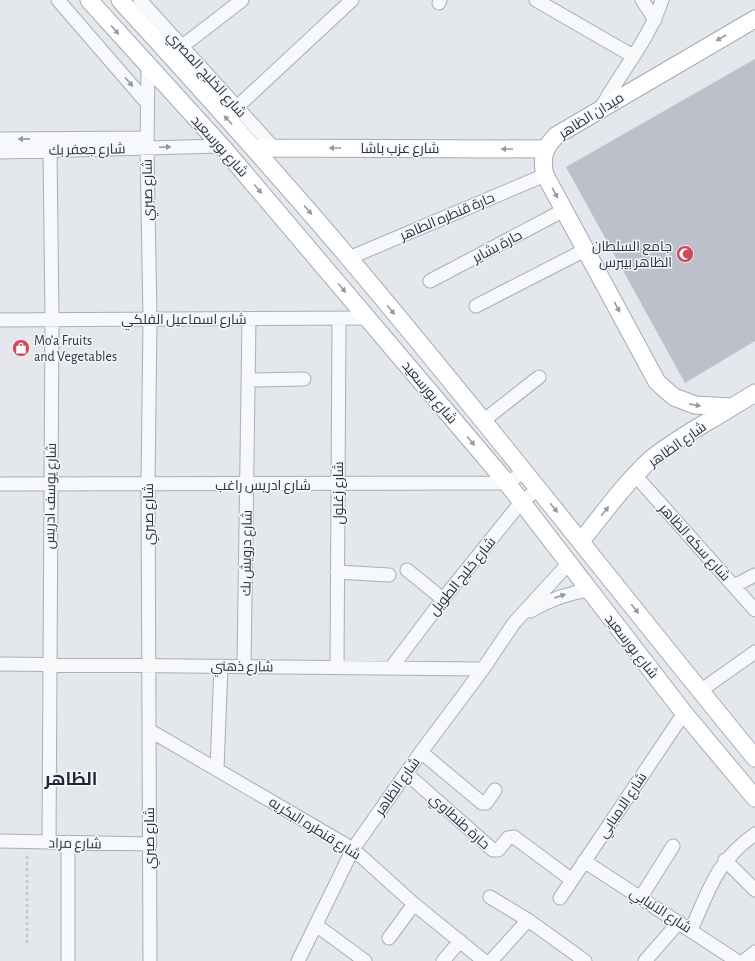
<svg xmlns="http://www.w3.org/2000/svg" width="755" height="961" font-family="'Alegreya Sans',Cairo,sans-serif">
  <style>
    .building { fill: #bbc0ca }
    .lines { fill: none; stroke-linecap: round; stroke-linejoin: round }
    .minor-casing { stroke: #a9aeb7; stroke-width: 15 }
    .major-casing { stroke: #a3abb8; stroke-width: 19 }
    .path { stroke: #c2c5cb; stroke-width: 2.5; stroke-dasharray: 3 3; stroke-linecap: butt }
    .minor { stroke: #f7f8fa; stroke-width: 13 }
    .major { stroke: #fff; stroke-width: 17 }
    .oneway { fill: #959aa2 }
    .oneway2 { fill: #9196a0 }
    .labels { text-anchor: middle; stroke-width: 3; stroke-linejoin: round; paint-order: stroke }
    .street-label { font-size: 14px; fill: #2b3445; stroke: #f4f6f9 }
    .poi-label { font-size: 14px; fill: #2b3445; stroke: #f4f6f9; text-anchor: end }
    .district-label { font-size: 18px; font-weight: bold; fill: #1d2536; stroke: #f4f6f9 }
  </style>
  <rect width="100%" height="100%" fill="#e4e7ec"/>
  <!-- building -->
  <path class="building" d="M755,59V341L685,383L566,167Z"/>
  <g class="lines">
    <defs>
      <path id="minor" d="M58,0L147,103
        M140,0L274,148
        M536,0L633,56
        M642,0L655,20
        M439,3L440,0
        M176,51L242,0
        M148,67L147,148L150,319L148,485L150,961
        M237,107L352,0
        M601,108C621,71 649,40 662,0
        M0,139L147,138
        M0,152L221,146
        M349,258L545,175
        M430,281L564,210
        M476,306L585,250
        M0,320L368,318
        M248,380L304,379
        M483,421L539,377
        M635,475L755,610
        M0,484L507,483L524,472
        M407,570L443,599
        M337,572L389,575
        M734,586L755,575
        M530,611C549,600 567,593 589,590
        M0,664L483,669
        M244,666L249,319
        M337,668L339,319
        M391,668L443,599L522,501L539,489
        M700,691L755,652
        M149,730L353,849L414,904L484,961
        M421,752L482,803H486L495,790
        M217,768L221,666
        M406,773L493,850H498L508,838L514,837L572,880
        M0,841L149,844
        M49,842L52,319L50,150
        M68,842V961
        M725,860L755,890
        M584,861L737,961
        M490,897L528,920L585,961
        M641,897L673,846
        M560,898L684,713
        M316,925L365,961
        M691,930C710,888 716,862 755,834
        M389,938L414,904
        M298,961L353,849L421,752L483,669L514,623L569,563
        M443,961L460,941
        M491,961L528,920
        M645,961L679,922
        M744,961L755,952"/>
      <path id="major" d="M89,0L224,149L507,483L684,713L755,798
        M120,0C197,85 274,169 348,257C487,421 618,591 755,758
        M755,19L557,135C544,147 541,158 545,175L657,382L674,397L695,405L732,407L755,393
        M255,148L546,149
        M581,541C603,514 624,484 650,460C675,439 705,424 732,407"/>
    </defs>
    <!-- minor casing -->
    <use href="#minor" class="minor-casing"/>
    <!-- major casing -->
    <use href="#major" class="major-casing"/>
    <!-- path -->
    <path class="path" d="M27,943V854"/>
    <!-- minor -->
    <use href="#minor" class="minor"/>
    <!-- major -->
    <use href="#major" class="major"/>
  </g>
  <!-- one-way arrows -->
  <defs><path id="oneway-solid" d="M-6-.8H1V-3.2L6.5 0L1 3.2V.8H-6Z"/></defs>
  <g class="oneway">
    <use href="#oneway-solid" transform="translate(115 30) rotate(49)"/>
    <use href="#oneway-solid" transform="translate(721 38) rotate(150)"/>
    <use href="#oneway-solid" transform="translate(228 120) rotate(-133)"/>
    <use href="#oneway-solid" transform="translate(335 148) rotate(-180)"/>
    <use href="#oneway-solid" transform="translate(507 149) rotate(-180)"/>
    <use href="#oneway-solid" transform="translate(258 189) rotate(50)"/>
    <use href="#oneway-solid" transform="translate(555 193) rotate(62)"/>
    <use href="#oneway-solid" transform="translate(308 210) rotate(49)"/>
    <use href="#oneway-solid" transform="translate(342 288) rotate(50)"/>
    <use href="#oneway-solid" transform="translate(617 307) rotate(62)"/>
    <use href="#oneway-solid" transform="translate(391 310) rotate(51)"/>
    <use href="#oneway-solid" transform="translate(695 405) rotate(11)"/>
    <use href="#oneway-solid" transform="translate(471 441) rotate(50)"/>
    <use href="#oneway-solid" transform="translate(554 508) rotate(51)"/>
    <use href="#oneway-solid" transform="translate(605 511) rotate(-51)"/>
    <use href="#oneway-solid" transform="translate(635 609) rotate(51)"/>
  </g>
  <g class="oneway2">
    <use href="#oneway-solid" transform="translate(129 82) rotate(49)"/>
    <use href="#oneway-solid" transform="translate(24 139) rotate(179)"/>
    <use href="#oneway-solid" transform="translate(165 147) rotate(-2)"/>
    <use href="#oneway-solid" transform="translate(560 596) rotate(-19)"/>
  </g>
  <!-- icons -->
  <defs>
    <symbol id="mosque-disc" viewBox="-11 -11 22 22"><circle r="9.5" fill="#d1495b" stroke="#f4f6f9"/><path d="M3.5-4.9A6 6 0 1 0 3.5 4.9A5 5 0 1 1 3.5-4.9Z" fill="#fff"/></symbol>
    <symbol id="shop-disc" viewBox="-11 -11 22 22"><circle r="9.5" fill="#d1495b" stroke="#f4f6f9"/><path d="M-5-2.5h2.3a2.7 3.5 0 0 1 5.4 0H5L5.5 6h-11ZM-1.5-2.5h3a1.5 2.3 0 0 0-3 0Z" fill="#fff"/></symbol>
  </defs>
  <g fill-rule="evenodd">
    <use href="#mosque-disc" x="675" y="244" width="20" height="20"/>
    <use href="#shop-disc" x="11" y="338" width="20" height="20"/>
  </g>
  <g class="labels">
    <!-- street labels -->
    <g class="street-label">
      <text transform="translate(207 74) rotate(48)" y="5">شارع الخليج المصري</text>
      <text transform="translate(591 115) rotate(-32)" y="5">ميدان الظاهر</text>
      <text transform="translate(220 146) rotate(48)" y="5">شارع بورسعيد</text>
      <text x="400" y="153">شارع عزب باشا</text>
      <text transform="translate(87 149) rotate(-1)" y="5">شارع جعفر بك</text>
      <text transform="translate(147 190) rotate(-91)" y="5">شارع صبري</text>
      <text transform="translate(447 216) rotate(-23)" y="5">حارة قنطره الطاهر</text>
      <text transform="translate(497 246) rotate(-28)" y="5">حارة بشاير</text>
      <text x="184" y="324">شارع اسماعيل الفلكي</text>
      <text transform="translate(430 392) rotate(50)" y="5">شارع بورسعيد</text>
      <text transform="translate(677 444) rotate(-35)" y="5">شارع الظاهر</text>
      <text x="263" y="490">شارع ادريس راغب</text>
      <text transform="translate(338 493) rotate(-90)" y="5">شارع زغلول</text>
      <text transform="translate(50 496) rotate(-89)" y="5">شارع يوسف ادريس</text>
      <text transform="translate(148 514) rotate(-90)" y="5">شارع صبري</text>
      <text transform="translate(695 542) rotate(48)" y="5">شارع سكه الظاهر</text>
      <text transform="translate(246 553) rotate(-89)" y="5">شارع درويش بك</text>
      <text transform="translate(462 576) rotate(-51)" y="5">شارع خليج الطويل</text>
      <text transform="translate(632 646) rotate(52)" y="5">شارع بورسعيد</text>
      <text transform="translate(242 666) rotate(1)" y="5">شارع ذهني</text>
      <text transform="translate(397 786) rotate(-55)" y="5">شارع الظاهر</text>
      <text transform="translate(622 805) rotate(-56)" y="5">شارع الامبابي</text>
      <text transform="translate(460 821) rotate(42)" y="5">حارة طنطاوي</text>
      <text transform="translate(315 828) rotate(32)" y="5">شارع قنطره البكريه</text>
      <text transform="translate(149 838) rotate(-90)" y="5">شارع صبري</text>
      <text transform="translate(75 843) rotate(1)" y="5">شارع مراد</text>
      <text transform="translate(661 910) rotate(33)" y="5">شارع الانبابي</text>
    </g>
    <!-- poi labels -->
    <g class="poi-label">
      <text x="672" y="251">جامع السلطان<tspan x="672" dy="16">الظاهر بيبرس</tspan></text>
      <text x="34" y="345" text-anchor="start">Mo’a Fruits<tspan x="34" dy="16">and Vegetables</tspan></text>
    </g>
    <!-- district labels -->
    <g class="district-label">
      <text x="71" y="785">الظاهر</text>
    </g>
  </g>
</svg>
